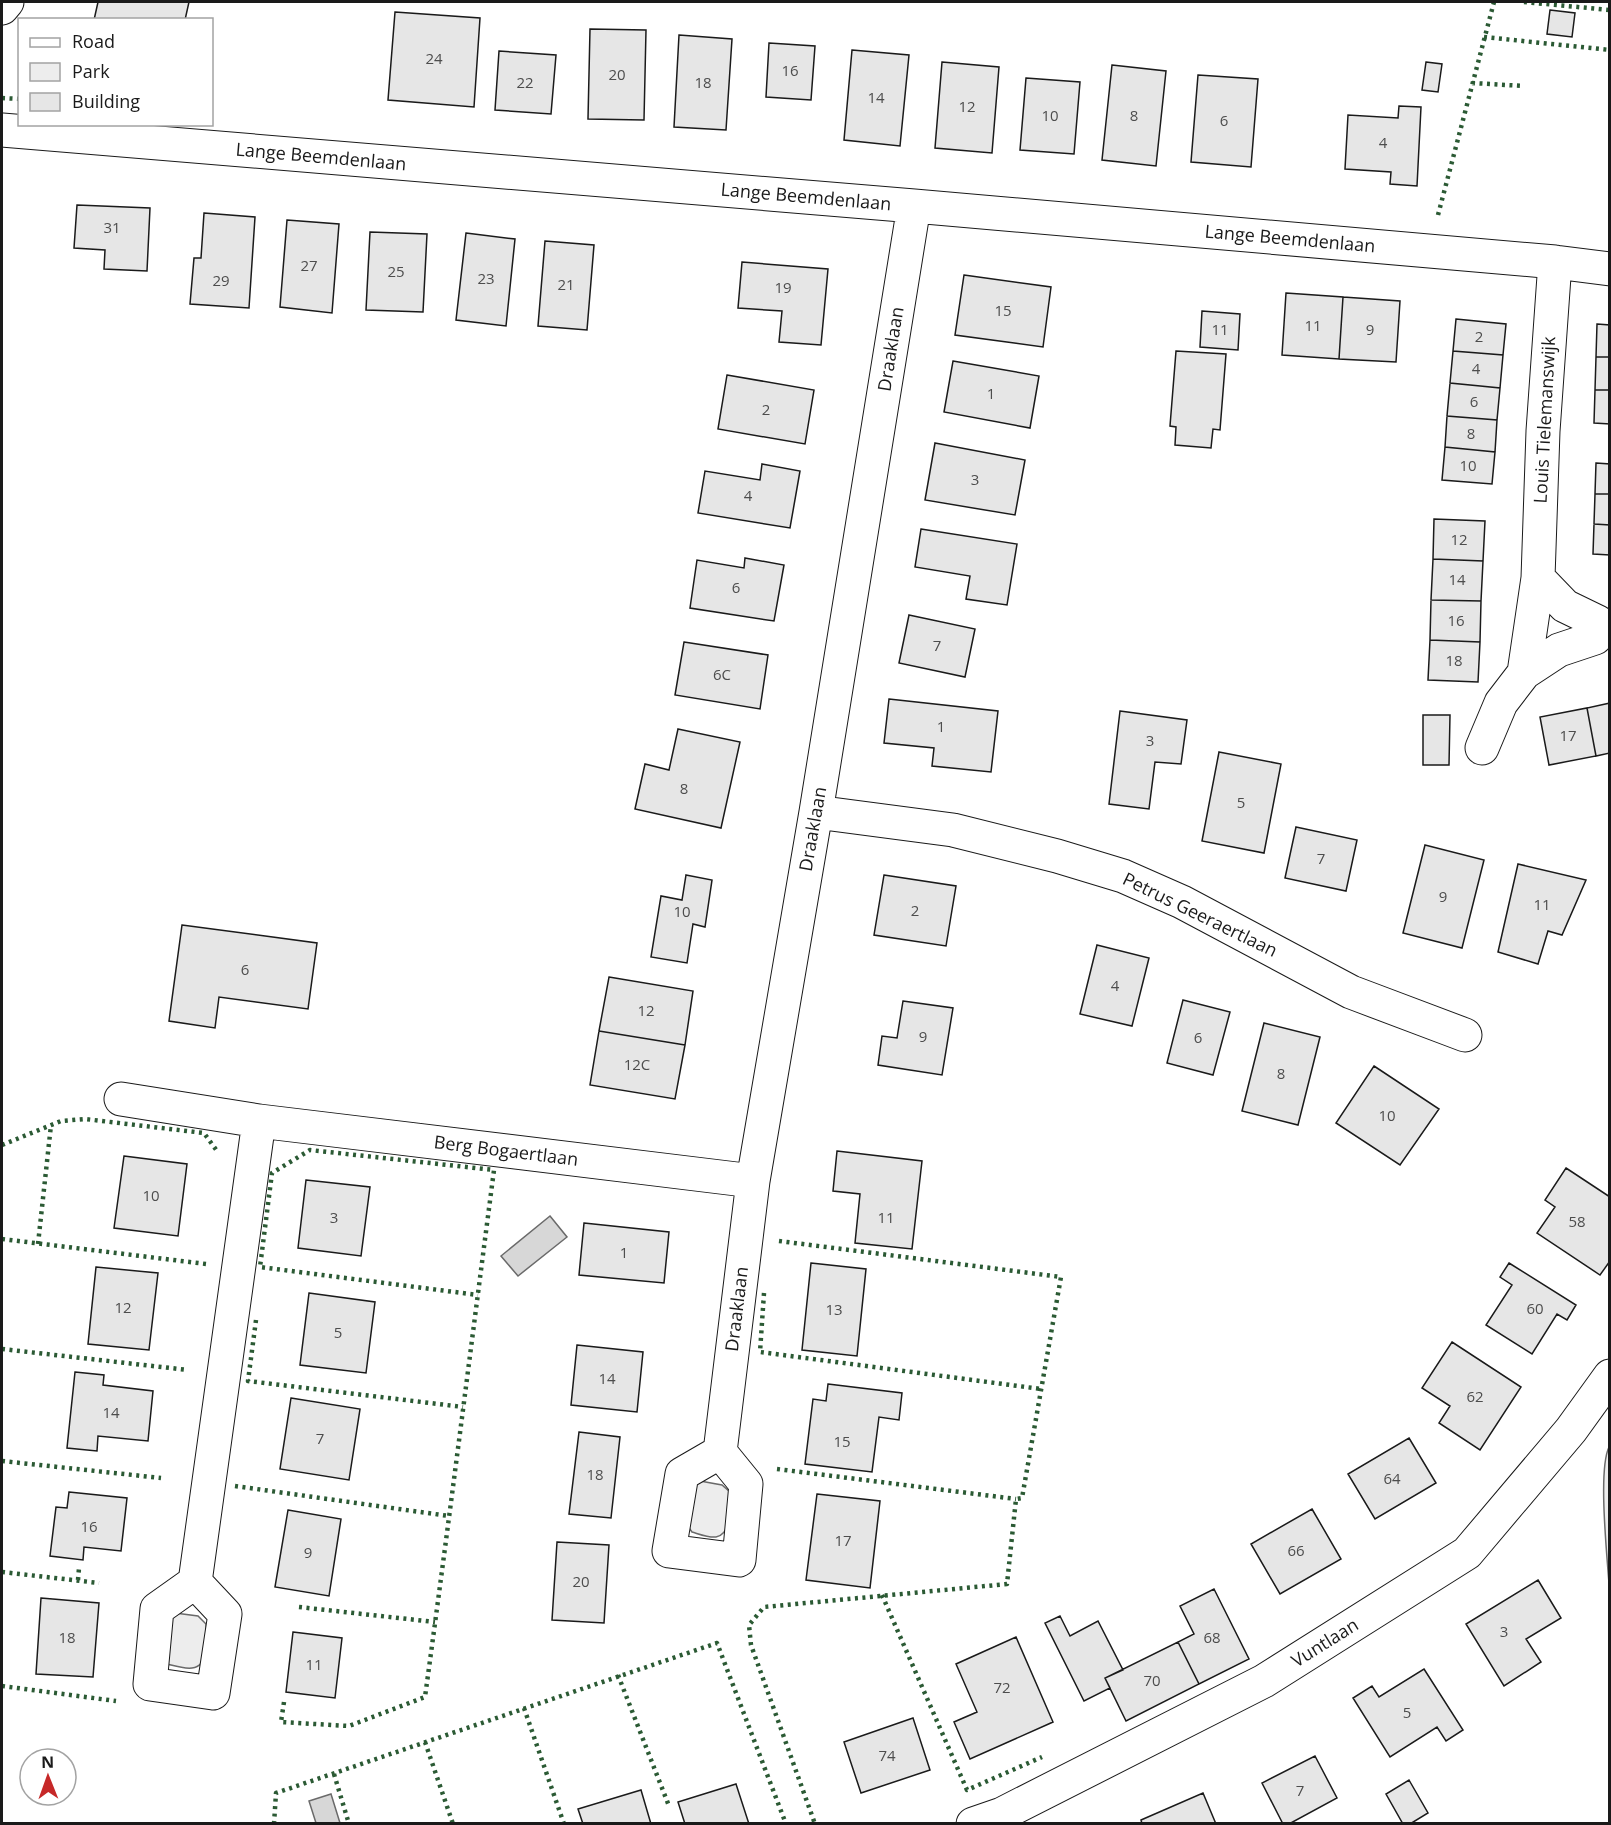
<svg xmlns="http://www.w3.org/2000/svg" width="1611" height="1825" font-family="'Open Sans',sans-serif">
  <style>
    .green { fill: #ededed; stroke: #6a6a6a; stroke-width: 1.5 }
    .water { fill: #d7d7d7; stroke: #6a6a6a; stroke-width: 1.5 }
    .building { fill: #e6e6e6; stroke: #1a1a1a; stroke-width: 1.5 }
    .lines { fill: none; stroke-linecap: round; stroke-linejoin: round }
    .street-casing { stroke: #1a1a1a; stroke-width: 35 }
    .street { stroke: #fff; stroke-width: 33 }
    .hedge { stroke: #2b5a34; stroke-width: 4.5; stroke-dasharray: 3 4.5; stroke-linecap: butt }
    .labels { text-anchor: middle; stroke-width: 4.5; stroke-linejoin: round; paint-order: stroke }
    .number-label { font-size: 15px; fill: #4d4d4d }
    .street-label { font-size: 18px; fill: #1a1a1a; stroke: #fff }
  </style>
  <rect width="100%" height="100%" fill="#fff"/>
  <!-- green -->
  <path class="green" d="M1609,1447H1610L1609,1584C1607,1554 1598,1470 1609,1447Z
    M700,1481L722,1485L730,1492C729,1505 733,1534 716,1537C709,1538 699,1534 692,1532L687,1525L689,1492Z
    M175,1613L198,1616L206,1624C207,1637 210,1666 192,1668C184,1669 175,1666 167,1664L164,1624Z"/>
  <!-- water -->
  <path class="water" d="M550,1216L567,1237L518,1276L501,1256Z
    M331,1794L340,1823H316L309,1801Z"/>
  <!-- building -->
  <path class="building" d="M98,2H189L185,20H94Z
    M1550,10L1575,13L1572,37L1547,34Z
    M395,12L480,18L474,107L388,100Z
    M590,29L646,30L644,120L588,119Z
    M679,35L732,39L726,130L674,127Z
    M769,43L815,46L811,100L766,97Z
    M852,50L909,55L900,146L844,140Z
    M499,51L556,55L551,114L495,110Z
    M942,62L999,67L992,153L935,148Z
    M1426,62L1442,64L1438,92L1422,90Z
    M1112,65L1166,71L1156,166L1102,160Z
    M1198,75L1258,79L1251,167L1191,162Z
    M1026,78L1080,82L1074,154L1020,150Z
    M1399,106L1421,107L1417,186L1390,184L1391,172L1345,169L1348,115L1398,118Z
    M77,205L150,208L147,271L104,269L105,250L74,248Z
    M204,213L255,217L249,308L190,304L194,258H201Z
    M287,220L339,224L332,313L280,307Z
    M370,232L427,234L423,312L366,310Z
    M466,233L515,239L506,326L456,320Z
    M545,241L594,245L587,330L538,326Z
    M742,262L828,269L821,345L779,342L782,311L738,308Z
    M964,275L1051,287L1043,347L955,335Z
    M1286,293L1343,297L1339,359L1282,355Z
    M1343,297L1400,301L1396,362L1339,359Z
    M1202,311L1240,314L1238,350L1200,347Z
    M1456,319L1506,324L1503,355L1453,351Z
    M1597,324L1610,325V357H1596Z
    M1176,351L1226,354L1220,430L1213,429L1211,448L1175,445L1176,427L1170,426Z
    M1453,351L1503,355L1500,388L1450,383Z
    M1596,357H1610V390H1595Z
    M953,361L1039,376L1030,428L944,412Z
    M727,375L814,390L805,444L718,429Z
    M1450,383L1500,388L1497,420L1447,416Z
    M1595,390H1610V424L1594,423Z
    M1447,416L1497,420L1495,452L1445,447Z
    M935,443L1025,460L1015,515L925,500Z
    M1445,447L1495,452L1492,484L1442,480Z
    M1596,463L1610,464V494H1595Z
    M762,464L800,471L790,528L698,513L705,471L760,480Z
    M1595,494H1610V525L1594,524Z
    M1434,519L1485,521L1483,561L1433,559Z
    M1594,524L1610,525V555L1593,554Z
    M921,529L1017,544L1007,605L966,599L970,576L915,567Z
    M745,558L784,565L774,621L690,608L697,560L744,568Z
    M1433,559L1483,561L1481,601L1431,600Z
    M1431,600L1481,601L1480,642L1430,640Z
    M909,615L975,629L965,677L899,663Z
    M1430,640L1480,642L1478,682L1428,680Z
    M684,642L768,655L760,709L675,695Z
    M889,699L998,711L991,772L932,766L934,748L884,743Z
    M1610,703V753L1596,756L1587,708Z
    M1587,708L1596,756L1549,765L1540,717Z
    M1120,711L1187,720L1181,764L1155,762L1149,809L1109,804Z
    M1423,715H1450L1449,765H1423Z
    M678,729L740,742L721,828L635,809L645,764L669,770Z
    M1219,752L1281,764L1264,853L1202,841Z
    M1296,827L1357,840L1346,891L1285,878Z
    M1425,845L1484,860L1462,948L1403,933Z
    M1518,864L1586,880L1562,935L1548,931L1538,964L1498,952Z
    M686,875L712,880L705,927L693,924L687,963L651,957L661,896L682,900Z
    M884,875L956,886L946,946L874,935Z
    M182,925L317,943L308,1009L219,997L215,1028L169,1021Z
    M1097,945L1149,958L1132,1026L1080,1014Z
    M609,977L693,991L685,1045L599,1031Z
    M1183,1000L1230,1012L1213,1075L1167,1063Z
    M903,1001L953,1008L942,1075L878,1065L882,1036L897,1038Z
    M1264,1023L1320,1037L1298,1125L1242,1111Z
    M599,1031L685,1045L675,1099L590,1085Z
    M1374,1066L1439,1109L1400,1165L1336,1123Z
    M837,1151L922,1161L912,1249L855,1243L860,1194L833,1191Z
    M124,1156L187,1164L178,1236L114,1228Z
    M1566,1168L1610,1197V1261L1600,1275L1537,1233L1555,1207L1545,1200Z
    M306,1180L370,1187L361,1256L298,1248Z
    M584,1223L669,1232L664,1283L579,1275Z
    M811,1263L866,1269L857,1356L802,1350Z
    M1509,1263L1576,1305L1567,1320L1557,1314L1532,1354L1486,1325L1512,1285L1500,1277Z
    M96,1267L158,1273L149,1350L88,1344Z
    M309,1293L375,1302L366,1373L300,1365Z
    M1452,1342L1521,1387L1480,1450L1439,1423L1450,1406L1422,1388Z
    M577,1345L643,1352L637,1412L571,1405Z
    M75,1372L104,1375L103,1385L153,1391L148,1441L98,1436L97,1451L67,1448Z
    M828,1384L902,1393L899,1420L879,1417L872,1472L805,1464L813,1399L826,1401Z
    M291,1398L360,1409L349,1480L280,1469Z
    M579,1432L620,1437L611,1518L569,1514Z
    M1409,1438L1436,1483L1375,1519L1348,1474Z
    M69,1492L127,1498L121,1551L84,1547L83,1560L50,1556L56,1507L67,1508Z
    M817,1494L880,1501L870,1588L806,1580Z
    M1312,1509L1341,1559L1280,1594L1251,1544Z
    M288,1510L341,1519L329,1596L275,1587Z
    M557,1542L609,1545L604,1623L552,1620Z
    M1538,1580L1561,1618L1526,1639L1541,1662L1504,1686L1466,1624Z
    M1214,1589L1249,1659L1199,1684L1178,1642L1194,1634L1180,1606Z
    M41,1598L99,1603L93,1677L36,1674Z
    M1060,1616L1070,1636L1098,1621L1123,1670L1105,1678L1110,1688L1084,1701L1045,1623Z
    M293,1632L342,1638L335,1698L286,1692Z
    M1016,1637L1053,1722L970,1759L954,1722L977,1712L956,1664Z
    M1178,1642L1199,1684L1126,1721L1105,1678Z
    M1424,1669L1463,1730L1446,1741L1437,1727L1390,1757L1353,1698L1372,1686L1379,1697Z
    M913,1718L930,1770L861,1793L844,1742Z
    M1315,1756L1337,1798L1289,1824H1283L1262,1783Z
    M1409,1780L1428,1813L1410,1824H1403L1386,1794Z
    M736,1784L749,1824H685L678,1802Z
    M641,1790L651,1824H583L578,1809Z
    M1203,1793L1216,1824H1142L1141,1820Z"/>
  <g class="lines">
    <defs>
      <path id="street" d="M2,8L7,2
        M2,130L914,206L1555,262L1610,269
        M1524,673L1538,578
        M1482,748L1501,703L1524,673L1559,650L1595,638L1598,622L1565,606L1538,578L1543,431L1555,262
        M816,812L953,830L1057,856L1123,876L1182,902L1351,992L1465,1035
        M121,1099L259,1121
        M720,1452L682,1474L669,1551L739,1560L746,1484L720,1452L753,1181L816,812L914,206
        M195,1582L225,1614L213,1693L150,1684L157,1609L195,1582L259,1121L753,1181
        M973,1824L1002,1814L1264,1681L1467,1553L1571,1430L1610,1376"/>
    </defs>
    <!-- street casing -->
    <use href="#street" class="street-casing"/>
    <!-- street -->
    <use href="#street" class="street"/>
    <!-- hedge -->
    <path class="hedge" d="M1524,2L1610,10
      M1484,37L1610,50
      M1472,83L1524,86
      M2,98L20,99
      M1438,215L1494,2
      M2,1145L61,1121L85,1119L204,1133L217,1151
      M2,1239L206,1264
      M779,1241L1061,1277L1022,1498L1016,1499L1007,1584L764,1607L749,1625L751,1645L815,1824
      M38,1244L51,1125
      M764,1293L760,1352L1041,1389
      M256,1320L248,1381L463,1407
      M2,1349L188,1370
      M2,1461L161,1478
      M777,1469L1016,1499
      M235,1486L449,1516
      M2,1572L99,1583
      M78,1580L79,1568
      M882,1595L967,1790L1042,1757
      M299,1607L435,1622
      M618,1675L669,1806
      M2,1686L116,1701
      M284,1702L281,1722L349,1726L425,1697C449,1522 471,1346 494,1170L310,1150L272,1173L260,1267L478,1295
      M524,1708L564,1824
      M425,1742L453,1824
      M334,1774L349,1824
      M274,1824L276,1793L717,1643L786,1824"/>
  </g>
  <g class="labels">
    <!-- number labels -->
    <g class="number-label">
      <text x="434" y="64">24</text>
      <text x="790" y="76">16</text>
      <text x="617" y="80">20</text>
      <text x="525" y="88">22</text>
      <text x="703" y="88">18</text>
      <text x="876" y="103">14</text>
      <text x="967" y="112">12</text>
      <text x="1050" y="121">10</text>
      <text x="1134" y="121">8</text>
      <text x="1224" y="126">6</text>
      <text x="1383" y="148">4</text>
      <text x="112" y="233">31</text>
      <text x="309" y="271">27</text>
      <text x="396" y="277">25</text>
      <text x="486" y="284">23</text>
      <text x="221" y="286">29</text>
      <text x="566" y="290">21</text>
      <text x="783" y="293">19</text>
      <text x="1003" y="316">15</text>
      <text x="1313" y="331">11</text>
      <text x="1220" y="335">11</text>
      <text x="1370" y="335">9</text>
      <text x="1479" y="342">2</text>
      <text x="1476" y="374">4</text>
      <text x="991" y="399">1</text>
      <text x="1474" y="407">6</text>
      <text x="766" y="415">2</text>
      <text x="1471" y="439">8</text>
      <text x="1468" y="471">10</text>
      <text x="975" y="485">3</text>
      <text x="748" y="501">4</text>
      <text x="1459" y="545">12</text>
      <text x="1457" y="585">14</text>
      <text x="736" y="593">6</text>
      <text x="1456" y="626">16</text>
      <text x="937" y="651">7</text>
      <text x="1454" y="666">18</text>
      <text x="722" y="680">6C</text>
      <text x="941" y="732">1</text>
      <text x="1568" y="741">17</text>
      <text x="1150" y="746">3</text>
      <text x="684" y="794">8</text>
      <text x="1241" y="808">5</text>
      <text x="1321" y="864">7</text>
      <text x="1443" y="902">9</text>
      <text x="1542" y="910">11</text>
      <text x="915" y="916">2</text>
      <text x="682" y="917">10</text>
      <text x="245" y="975">6</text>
      <text x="1115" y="991">4</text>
      <text x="646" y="1016">12</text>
      <text x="923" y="1042">9</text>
      <text x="1198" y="1043">6</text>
      <text x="637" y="1070">12C</text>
      <text x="1281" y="1079">8</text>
      <text x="1387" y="1121">10</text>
      <text x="151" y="1201">10</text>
      <text x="334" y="1223">3</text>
      <text x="886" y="1223">11</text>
      <text x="1577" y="1227">58</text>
      <text x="624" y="1258">1</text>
      <text x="123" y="1313">12</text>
      <text x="1535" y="1314">60</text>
      <text x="834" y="1315">13</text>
      <text x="338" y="1338">5</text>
      <text x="607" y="1384">14</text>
      <text x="1475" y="1402">62</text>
      <text x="111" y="1418">14</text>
      <text x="320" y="1444">7</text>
      <text x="842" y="1447">15</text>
      <text x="595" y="1480">18</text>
      <text x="1392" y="1484">64</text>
      <text x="89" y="1532">16</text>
      <text x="843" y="1546">17</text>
      <text x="1296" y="1556">66</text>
      <text x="308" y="1558">9</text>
      <text x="581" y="1587">20</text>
      <text x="1504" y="1637">3</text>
      <text x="67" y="1643">18</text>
      <text x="1212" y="1643">68</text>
      <text x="314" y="1670">11</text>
      <text x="1152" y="1686">70</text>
      <text x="1002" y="1693">72</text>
      <text x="1407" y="1718">5</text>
      <text x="887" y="1761">74</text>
      <text x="1300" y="1796">7</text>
    </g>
    <!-- street labels -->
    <g class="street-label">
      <text transform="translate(321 157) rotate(5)" y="6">Lange Beemdenlaan</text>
      <text transform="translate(806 197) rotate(5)" y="6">Lange Beemdenlaan</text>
      <text transform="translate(1290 239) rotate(5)" y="6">Lange Beemdenlaan</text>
      <text transform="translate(891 349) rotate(-81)" y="6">Draaklaan</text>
      <text transform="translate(1545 420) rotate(-87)" y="6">Louis Tielemanswijk</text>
      <text transform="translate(813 829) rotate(-80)" y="6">Draaklaan</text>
      <text transform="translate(1200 915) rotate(26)" y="6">Petrus Geeraertlaan</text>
      <text transform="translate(506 1151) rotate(7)" y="6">Berg Bogaertlaan</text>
      <text transform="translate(737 1309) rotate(-83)" y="6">Draaklaan</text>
      <text transform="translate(1325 1643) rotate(-32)" y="6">Vuntlaan</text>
    </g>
  </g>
  <!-- border -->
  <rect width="1611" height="1825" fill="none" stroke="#1a1a1a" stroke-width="6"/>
  <!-- legend -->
  <rect x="18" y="18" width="195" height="108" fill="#ffffff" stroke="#a3a3a3" stroke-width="1.5"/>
  <rect x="30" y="38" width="30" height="9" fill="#ffffff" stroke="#a3a3a3" stroke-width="1.5"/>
  <text x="72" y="48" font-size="18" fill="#1a1a1a">Road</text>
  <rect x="30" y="63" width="30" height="18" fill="#ededed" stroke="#a3a3a3" stroke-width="1.5"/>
  <text x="72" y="78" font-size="18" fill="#1a1a1a">Park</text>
  <rect x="30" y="93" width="30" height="18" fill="#e6e6e6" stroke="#a3a3a3" stroke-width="1.5"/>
  <text x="72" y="108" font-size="18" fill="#1a1a1a">Building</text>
  <!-- north arrow -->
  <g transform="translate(48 1777) rotate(359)"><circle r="28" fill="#ffffff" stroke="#a3a3a3" stroke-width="1.5"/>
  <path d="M0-4.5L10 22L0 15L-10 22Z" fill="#c62828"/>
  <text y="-9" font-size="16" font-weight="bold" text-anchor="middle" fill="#1a1a1a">N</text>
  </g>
</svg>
